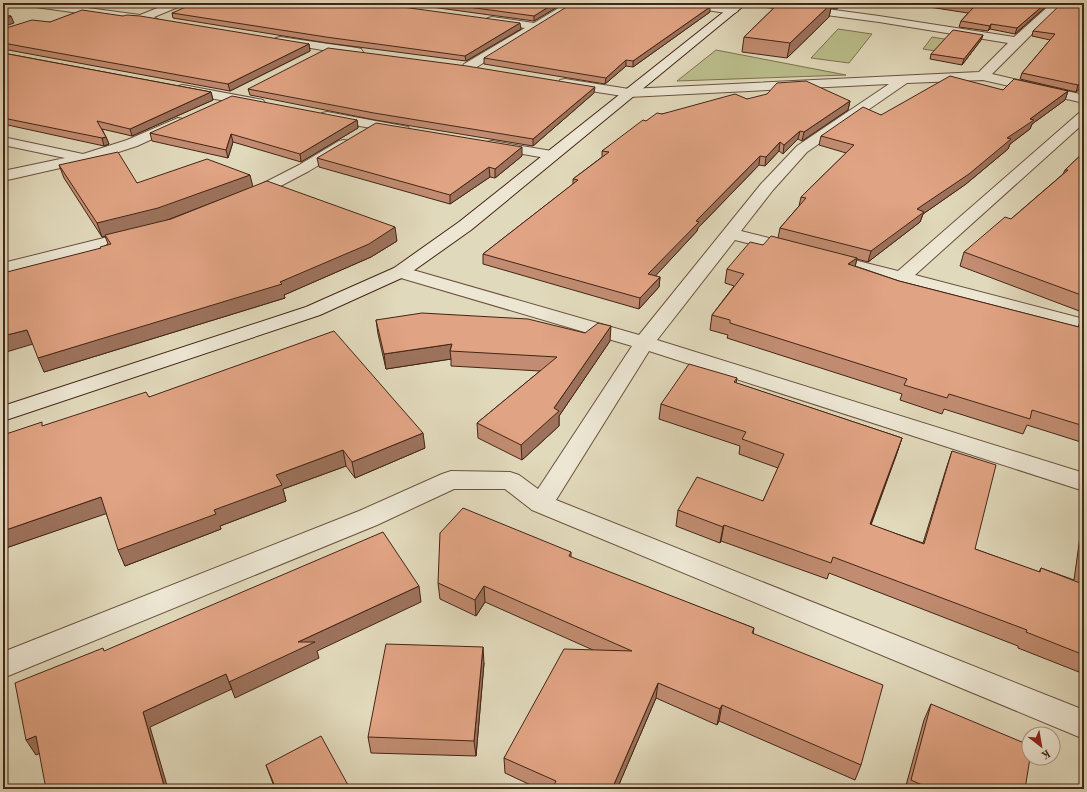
<svg xmlns="http://www.w3.org/2000/svg" width="1087" height="792" font-family="'Old Standard TT',serif">
  <style>
    .green { fill: #babd8b; stroke: #7f7150 }
    .lines { fill: none; stroke-linecap: round; stroke-linejoin: round }
    .street-casing { stroke: #6b523f; stroke-width: 2 }
    .secondary-casing { stroke: #442516; stroke-width: 2 }
    .street { fill: #ece6d3; fill-rule: evenodd }
    .secondary { fill: #ece6d3; fill-rule: evenodd }
    .wall { fill: #c18c71; stroke: #442516; fill-rule: evenodd }
    .shaded-wall { fill: #9d725c; stroke: #442516 }
    .building { fill: #e0a383; stroke: #442516 }
  </style>
  <rect width="100%" height="100%" fill="#e1d9bb"/>
  <filter id="stains"><feTurbulence type="fractalNoise" baseFrequency=".005" numOctaves="4"/><feColorMatrix values="0 0 0 0 .2 0 0 0 0 .09 0 0 0 0 .02 0 0 0 .5 -.17"/></filter>
  <radialGradient id="worn" r=".72"><stop offset=".6" stop-color="#630" stop-opacity="0"/><stop offset="1" stop-color="#630" stop-opacity=".3"/></radialGradient>
  <!-- green -->
  <path class="green" d="M838,29L872,34L849,63L811,58Z
    M932,37L970,43L962,55L923,49Z
    M716,50L846,75L677,81Z"/>
  <g class="lines">
    <defs>
      <path id="street" d="M23,3H51L140,15L170,3H184L183,5L154,17L159,20L153,23L28,6Z
        M567,3H579L472,70H464L462,67L464,64L525,28L488,22L486,20L488,18L492,17L534,23Z
        M675,3C687,3 732,3 738,11L733,14L680,6Z
        M753,3H782L879,16L1014,37L1052,3H1063L992,74L1084,95V103L983,80L907,83L807,152L773,190L741,231L800,246L803,250L800,254L794,255L735,240L657,340L1084,473V491L649,351L556,500L1084,710V739L532,510L505,489H454L377,525L3,678V652L359,511L442,474L451,471L510,472L519,475L538,489L632,346L394,276L391,272L394,268L400,266L406,268L639,335L761,184L797,146L889,84L629,97L565,87L560,86L559,83L560,80L565,79L629,89L979,72L1008,43L879,22L758,6Z
        M280,37L357,48L361,49L363,52L361,55L357,56L276,42L274,40L276,38Z
        M183,85L258,99L263,100L265,103L263,106L258,107L178,92L176,89L178,86Z
        M327,112L403,126L408,127L410,130L408,133L403,134L322,119L320,116L322,113Z
        M1084,112V123L915,275L1084,319V331L820,262L817,258L820,254L826,253L898,271L1079,113Z
        M178,118L183,119L185,122L183,125L137,146L91,161L3,181V171L65,158L3,145V137L83,154L127,140Z
        M344,140L349,141L351,144L349,147L309,171L254,200L248,202L242,200L240,197L242,194L299,165L339,141Z
        M492,141L552,151L557,152L559,155L557,158L552,159L487,148L485,145L487,142Z
        M136,230L142,231L145,235L142,239L3,273V263Z"/>
      <path id="secondary" d="M735,3H747L471,230L406,276L320,315L3,421V406L306,307L394,268L459,222Z"/>
    </defs>
    <!-- street casing -->
    <use href="#street" class="street-casing"/>
    <!-- secondary casing -->
    <use href="#secondary" class="secondary-casing"/>
    <!-- street -->
    <use href="#street" class="street"/>
    <!-- secondary -->
    <use href="#secondary" class="secondary"/>
  </g>
  <!-- wall -->
  <path class="wall" d="M402,3H564L534,21Z
    M701,3H721L720,4Z
    M779,3H843L837,9L831,8L829,17L787,58L742,52L744,37Z
    M903,3H1050L1015,34L990,29L988,31L959,27L961,21L968,13Z
    M1084,3V88H1081L1076,92L1020,79L1022,73L1050,40L1032,36L1033,31Z
    M710,12L633,67L626,66L605,84L484,64V58Z
    M172,13L521,29L466,61L327,43L173,18Z
    M50,22L309,44L310,51L230,91L3,49V29Z
    M983,35L981,40L962,65L930,59L931,54Z
    M3,53L211,92L213,100L132,136L102,129L106,137L109,144L104,146L3,124Z
    M248,89L594,93L533,146L375,120L250,95Z
    M1003,90L1068,91L1065,100L1032,124L1030,129L1010,144L1008,149L966,184L923,214L920,222L868,262L857,259L855,266L899,281L1078,327L1082,317H1081L1082,312L960,266L964,252L1011,219L1063,174L1065,170L1084,152V443L1027,425L1023,434L944,409L942,414L900,400L902,394L727,338L728,335L710,330L712,315L734,286L725,283L727,269L763,245L778,238L780,228L799,206L801,197L846,153L819,145L821,136L881,115Z
    M747,99L850,101L848,110L802,141L798,139L783,154L779,151L765,166L759,165L698,228L697,231L655,276L660,277L659,287L639,309L483,264V254L573,184V179L602,157V151L646,121L662,114Z
    M357,120L358,128L301,162L233,142L228,158L152,141L150,133Z
    M522,156L495,178L490,177L450,204L319,167L317,158Z
    M59,165L137,183L253,187L397,241L371,257L284,295L285,298L44,372L101,248L108,244L105,236L102,237L64,178ZM229,196L171,219L163,221Z
    M376,320L610,341L559,416V426L522,460L478,438L477,423L540,371L451,366V359L386,369L378,334Z
    M737,378L736,383L902,438L897,453L871,525L923,543L947,466L952,451L975,549L1039,572L1041,568L1074,580L1083,515L1084,513V674L1018,648V646L829,573L827,579L721,541L720,543L676,526L678,510L763,501L778,468L739,454L740,446L659,419L661,404Z
    M149,397L425,448L355,478L346,466L283,489L286,501L220,526L221,529L125,566L106,513L3,549L43,426Z
    M571,552V558L754,628L753,634L861,765L855,780L719,721L717,725L656,698L617,789H539L505,773L504,758L593,650L485,602L476,616L440,599L438,583Z
    M484,663L476,756L371,753L368,737Z
    M931,704L1025,789H905L924,720Z
    M266,765L348,789H275Z"/>
  <!-- shaded-wall -->
  <path class="shaded-wall" d="M555,3H564L534,21V16Z
    M832,3L829,17L787,58L790,43Z
    M839,3H843L837,9L838,4Z
    M1046,3H1050L1015,34L1017,28Z
    M710,7V12L633,67V61Z
    M11,16L14,23L3,27V20Z
    M520,23L521,29L466,61L465,56Z
    M991,24L990,29L988,31L990,26Z
    M983,35L981,40L962,65L964,59Z
    M309,44L310,51L230,91L228,84Z
    M626,60V66L605,84L606,78Z
    M1083,82L1081,88L1076,92L1078,85Z
    M595,87L594,93L533,146V139Z
    M1068,91L1065,100L1032,124L1030,129L1010,144L1008,149L966,184L923,214L920,222L868,262L871,251L917,209L1007,138L1030,119Z
    M211,92L213,100L132,136L130,129Z
    M850,101L848,110L802,141L804,132Z
    M357,120L358,128L301,162L300,154Z
    M800,131L798,139L783,154L784,145Z
    M231,134L233,142L228,158L226,150Z
    M106,137L109,144L104,146L102,138Z
    M780,142L779,151L765,166L766,157Z
    M522,147V156L495,178V169Z
    M760,156L759,165L698,228L697,231L648,284V274L696,221Z
    M489,167L490,177L450,204V195Z
    M250,175L253,187L162,222L102,237L97,223Z
    M395,227L397,241L371,257L284,295L285,298L44,372L38,358L280,282Z
    M857,258L854,272L848,264Z
    M660,277L659,287L639,309L640,298Z
    M611,326L610,341L559,416V426L522,460L521,445L554,408Z
    M27,330L33,344L3,353V336Z
    M452,344L450,351L451,359L386,369L384,354Z
    M423,433L425,448L355,478L352,462Z
    M902,438L897,453L865,540L870,524Z
    M343,450L346,466L283,489L286,501L220,526L221,529L125,566L118,550L214,510L276,475Z
    M101,497L108,513L3,549V531Z
    M724,525L721,541L720,543L723,527Z
    M419,586L421,602L317,651L319,658L235,698L229,682L298,642Z
    M484,586L485,602L476,616L475,600Z
    M483,647L484,663L476,756L474,741Z
    M226,674L232,689L150,727L168,789H165L143,712Z
    M658,683L656,698L617,789H612Z
    M722,705L719,721L717,725L720,709Z
    M36,736L45,751L36,755L26,740Z
    M348,785V789H341Z"/>
  <!-- building -->
  <path class="building" d="M195,3H373L520,23L465,56L326,37L172,13Z
    M439,3H555L534,16Z
    M573,3H686L710,7L633,61L626,60L606,78L484,58Z
    M779,3H832L790,43L744,37Z
    M939,3H1046L1017,28L991,24L990,26L961,21L973,8Z
    M1062,3H1084V82L1078,85L1022,73L1055,34L1033,31Z
    M82,10L123,16L127,15L140,16L309,44L228,84L3,43V29L32,20L50,22Z
    M3,15L11,16L3,20Z
    M953,30L983,35L964,59L931,54Z
    M328,48L467,66L595,87L533,139L374,113L248,89Z
    M3,53L211,92L130,129L97,121L106,137L102,138L3,118Z
    M950,76L1003,90L1014,79L1068,91L1030,119L1034,120L1007,138L1011,139L969,174L917,209L924,212L871,251L780,228L806,198L801,197L854,145L821,136L863,107L881,115Z
    M806,81L850,101L804,132L800,131L784,145L780,142L766,157L760,156L696,221L699,222L648,274L660,277L640,298L483,254L578,180L573,179L609,152L602,151L643,120L646,121L657,113L662,114L735,94L747,99L767,94L777,83Z
    M232,96L357,120L300,154L231,134L226,150L150,133Z
    M376,123L522,147L495,169L489,167L450,195L317,158Z
    M118,152L137,183L207,159L250,175L158,208L97,223L59,165Z
    M1084,152V296L964,252L1005,217L1011,219L1068,170H1065Z
    M267,181L395,227L369,244L280,282L282,284L38,358L27,330L3,336V273L101,248L100,247L111,244L105,235L171,219Z
    M771,236L857,258L848,264L899,281L1079,327L1083,316H1084V426L1032,410L1030,419L949,394L947,398L904,385L907,379L730,323V320L712,315L744,274L727,269L750,242L763,245Z
    M422,313L528,319L585,333L598,323L611,326L554,408L559,411L521,445L477,423L557,357L450,351L452,344L384,354L376,320Z
    M334,331L423,433L352,462L343,450L276,475L282,485L214,510L216,514L118,550L101,497L3,531V435L42,422V426L146,392L149,397Z
    M689,364L737,378L734,382L902,438L870,524L924,544L952,451L996,465L975,549L1040,572L1041,568L1080,583L1084,552V655L1026,632L1027,630L833,557L831,563L724,525L723,527L678,510L697,477L763,501L784,454L742,439L746,432L661,404Z
    M463,508L571,552L569,556L754,628L752,633L883,685L861,765L722,705L720,709L658,683L612,789H552L556,781L504,758L564,649L632,651L484,586L475,600L438,583L440,533Z
    M383,532L419,586L298,642H315L229,682L226,674L143,712L165,789H46L36,736L26,740L15,683L103,648L104,651Z
    M386,644L483,647L474,741L368,737Z
    M931,704L1029,745V758H1030L1025,789H931L911,780Z
    M321,736L348,785L341,789H276L266,765Z"/>
  <!-- margin -->
  <rect width="1087" height="792" fill="none" stroke="#e1d9bb" stroke-width="16"/>
  <rect x="4" y="4" width="1079" height="784" fill="none" stroke="#442516" stroke-width="2"/>
  <rect x="8" y="8" width="1071" height="776" fill="none" stroke="#442516"/>
  <!-- north arrow -->
  <g transform="translate(1041 746) rotate(149)"><circle r="19" fill="#ece6d3" stroke="#a99987"/>
  <path d="M0-3L7 15L0 10L-7 15Z" fill="#8f2418"/>
  <text y="-6" font-size="11" font-weight="bold" text-anchor="middle" fill="#442516">K</text>
  </g>
  <rect width="100%" height="100%" filter="url(#stains)"/>
  <rect width="100%" height="100%" fill="url(#worn)"/>
</svg>
